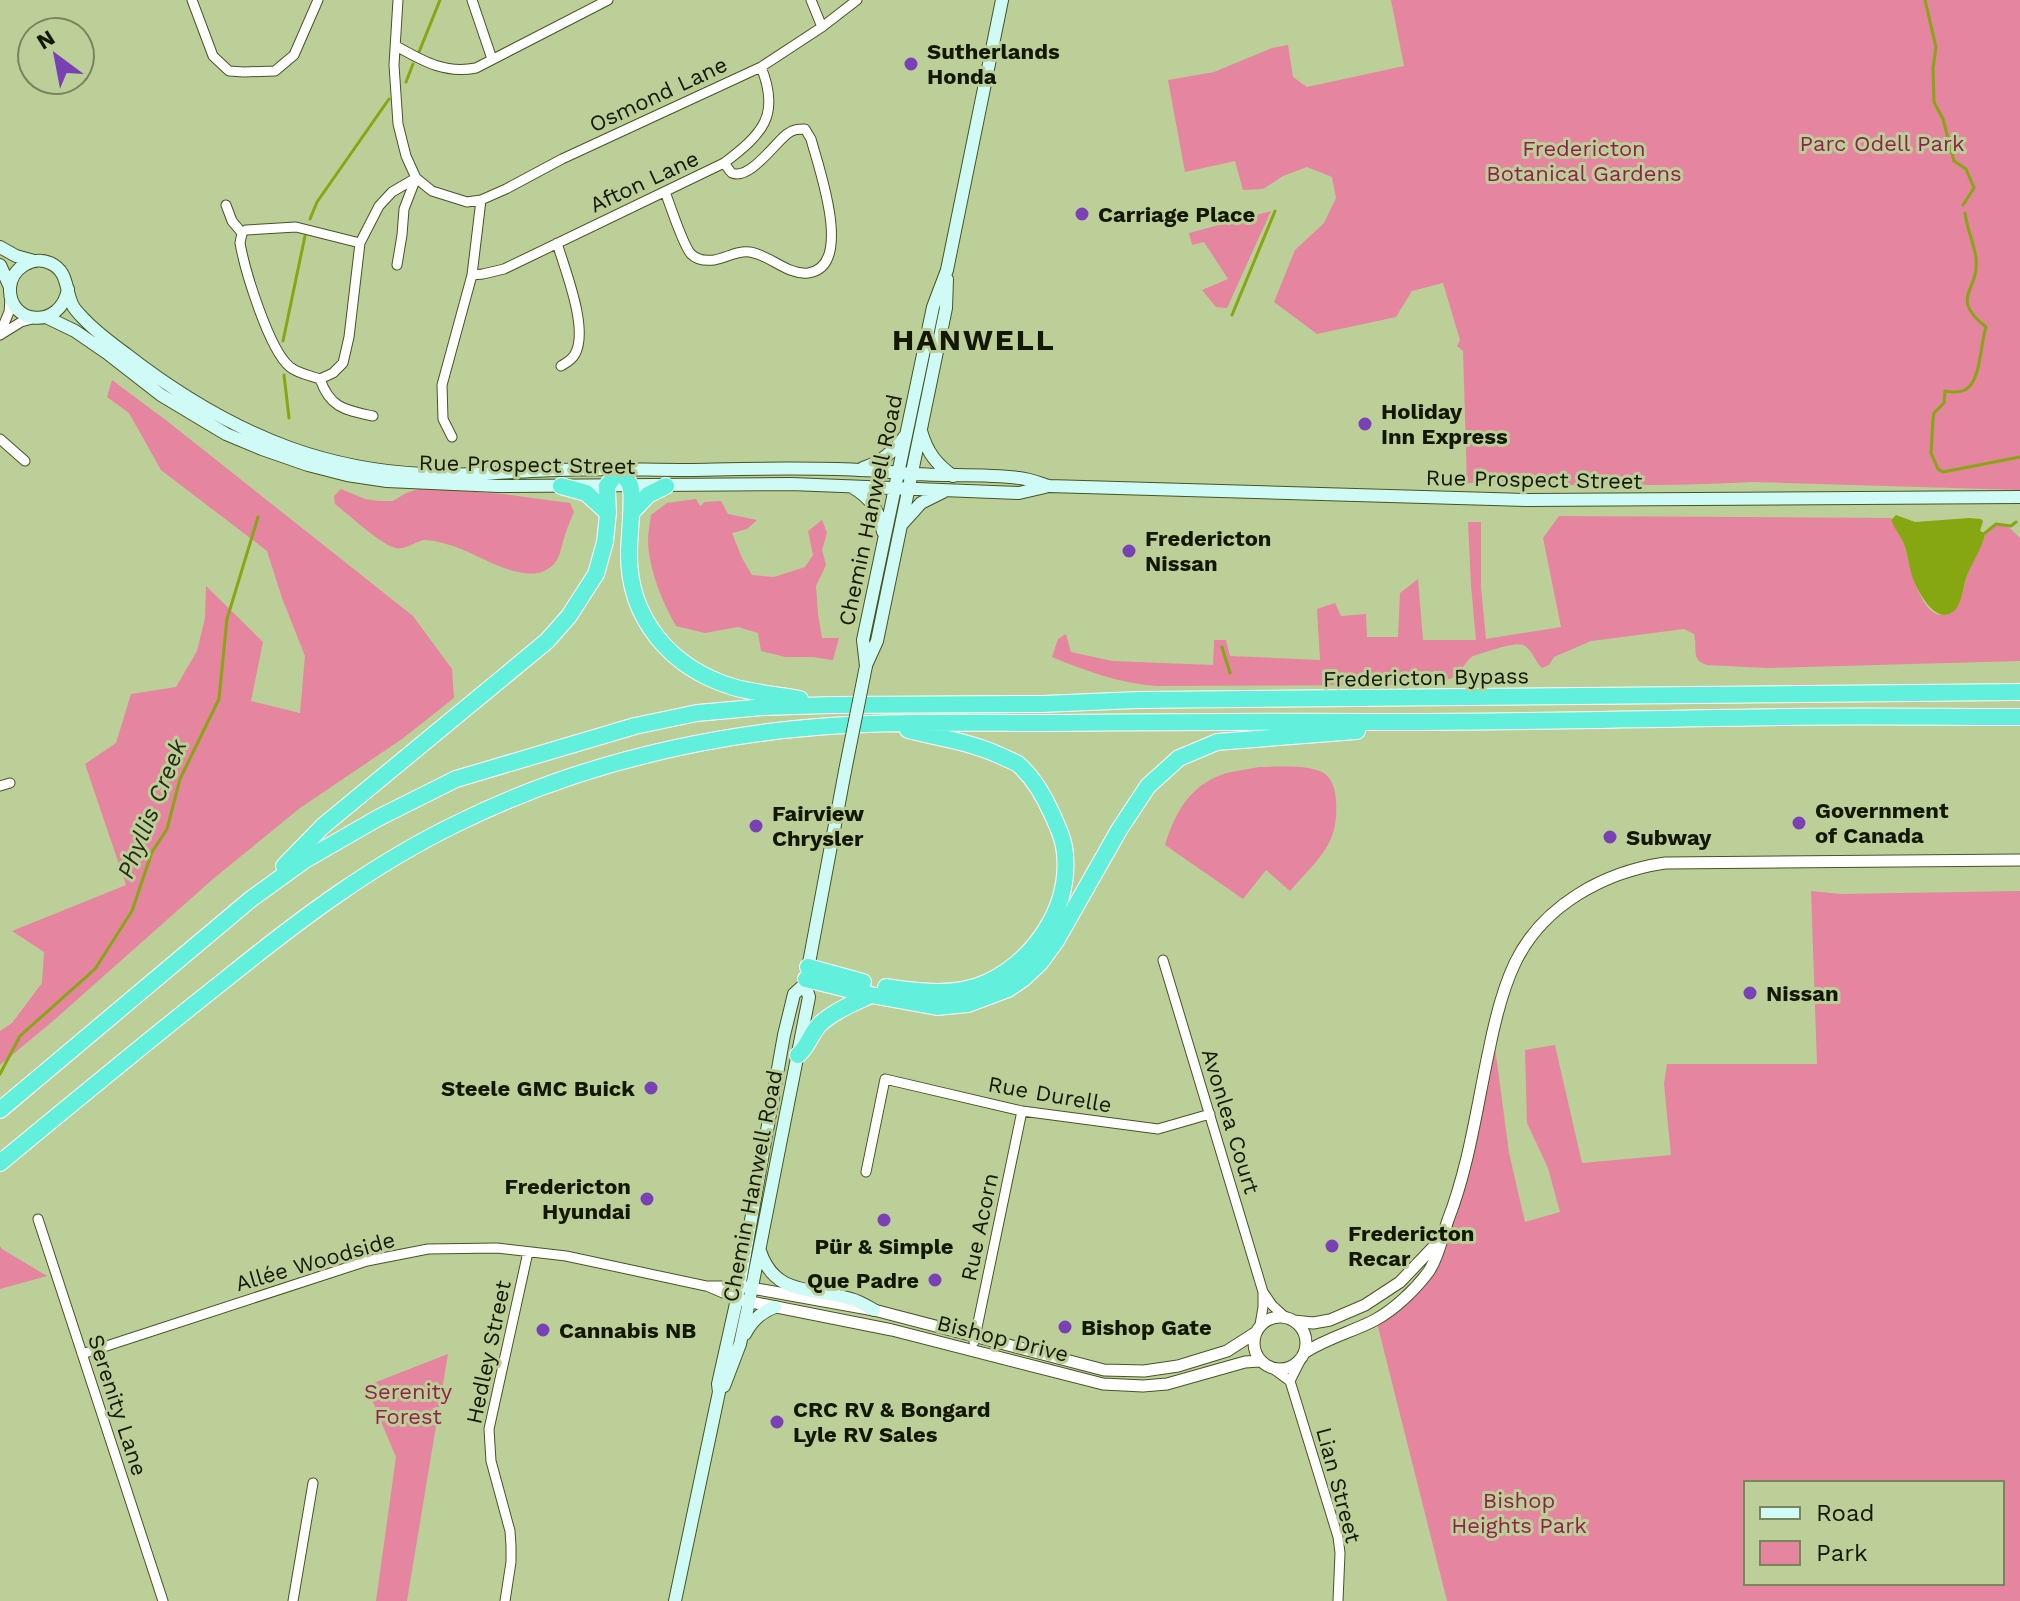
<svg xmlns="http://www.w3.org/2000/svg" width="2020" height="1601" font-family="'Work Sans',sans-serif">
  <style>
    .green { fill: #e5859f; fill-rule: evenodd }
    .water { fill: #86a711 }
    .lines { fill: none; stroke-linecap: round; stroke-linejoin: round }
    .stream { stroke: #86a711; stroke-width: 3 }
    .minor-casing { stroke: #465523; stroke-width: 11 }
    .tertiary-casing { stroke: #465523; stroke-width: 13 }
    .secondary-casing { stroke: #465523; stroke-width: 14 }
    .motorway-casing { stroke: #fff; stroke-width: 18 }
    .minor { stroke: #fff; stroke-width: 9 }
    .tertiary { stroke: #fff; stroke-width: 11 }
    .secondary { stroke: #d0faf5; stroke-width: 12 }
    .motorway { stroke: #62f0dd; stroke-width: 16 }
    .secondary-bridge-casing { stroke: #465523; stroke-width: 14; stroke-linecap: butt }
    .secondary-bridge { stroke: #d0faf5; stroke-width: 12 }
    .poi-dot { fill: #7a40b6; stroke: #bdcf98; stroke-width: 3 }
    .labels { text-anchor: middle; stroke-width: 6; stroke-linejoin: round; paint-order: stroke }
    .poi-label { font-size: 22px; font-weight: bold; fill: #131805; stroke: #bdcf98; text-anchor: start }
    .street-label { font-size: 22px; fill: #131805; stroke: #bdcf98 }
    .park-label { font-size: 22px; fill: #931f4c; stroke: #bdcf98 }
    .water-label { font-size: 24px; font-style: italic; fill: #262c16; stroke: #bdcf98 }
    .district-label { font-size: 30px; font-weight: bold; letter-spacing: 2px; fill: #131805; stroke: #bdcf98 }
  </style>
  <rect width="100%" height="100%" fill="#bdcf98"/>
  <!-- green -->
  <path class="green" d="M1391,0H2020V490L1753,482C1658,487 1563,485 1467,483L1463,351L1457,346L1460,340L1443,283L1412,291L1396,317L1317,334L1274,302L1295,250L1324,223L1336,198L1332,177L1307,167L1283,176L1263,189L1243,190L1235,161L1185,172L1168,80L1214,72L1272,48L1288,45L1293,77L1307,87L1404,66Z
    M1271,211L1227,308L1216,307L1202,290L1228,279L1204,242L1192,245L1189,233Z
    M112,380L167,421L413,616L452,669L454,698L402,739L300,808L213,879L53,1021L0,1065V1031L12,1023L42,983L44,952L12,931L126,885L85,764L116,743L131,694L176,687L197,651L205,618L206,586L263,642L251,701L300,713L305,656L282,598L267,551L161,470L129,413L107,397Z
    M422,488L503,494L570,503L574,512C571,520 567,527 565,535C560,549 561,564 544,571C519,582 479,555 456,547C447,544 435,540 425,540C415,541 407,550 396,548C381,545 348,514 335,504L334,496L341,489L365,499L379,501H393L406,493Z
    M696,499L700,506L705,502L721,501L728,514L757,520L747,529L732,533L742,558L752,575L774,577L805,567L813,555L808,531L822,520L827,533L822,550L826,565L816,586L818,614L822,638H839L833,660L812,657H785L761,651L758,633L738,627L705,633L676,626C662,601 649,570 648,541C648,532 650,523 651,515L667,503Z
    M1559,516L1891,518V520C1895,528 1900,535 1903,542C1910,559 1918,618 1945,615C1957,613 1960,600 1963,591C1966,578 1970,567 1975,555C1979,547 1985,542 1985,533C2000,517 2007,525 2020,538V661L1767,668L1707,665C1690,660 1698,648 1694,634L1684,629L1591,641L1554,657L1549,665L1542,668C1535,662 1533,651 1525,646C1516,640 1484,653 1473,656C1463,663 1463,673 1450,679L1400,685L1156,686C1119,683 1086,671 1052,657L1058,639L1066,634L1071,652L1112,661L1213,665L1214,640H1226L1230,656L1320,660L1317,609L1335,603L1341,616L1366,614L1367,637H1398L1400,593L1418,579L1423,640H1476L1471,585L1468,522H1481V587L1486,639L1561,627L1543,538Z
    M1259,767C1278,767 1304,764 1322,772C1330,776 1333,784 1335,792C1342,843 1320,856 1290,891L1266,870L1243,899L1165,845C1174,816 1187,790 1216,777C1228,771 1245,770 1259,767Z
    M1811,891L1841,894L2020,891V1601H1447L1376,1319L1395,1306L1438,1254L1493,1032L1509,1153L1525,1222L1560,1212L1548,1168L1527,1123L1525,1050L1555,1045L1582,1163L1671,1155L1664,1084L1667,1064H1817ZM1746,1483H2002V1583H1746Z
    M0,1246L2,1249L47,1276L0,1289Z
    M448,1354L407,1601H376L396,1457L366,1386Z"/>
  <!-- water -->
  <path class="water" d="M1896,515L1915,522L1969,518L1981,519L1983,521L1980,531L1985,533C1985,543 1970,566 1966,579C1963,588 1962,601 1956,609C1937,629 1919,593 1913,579C1909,567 1908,554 1903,542C1900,535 1894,528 1891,520Z"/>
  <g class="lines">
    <!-- stream -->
    <path class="stream" d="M1925,0L1936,47L1933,68L1934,102L1943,119L1954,161L1966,169L1974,188L1963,205
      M419,52L440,0
      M406,82L413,64
      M1965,213C1967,229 1974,243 1976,258C1980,291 1948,297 1986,327C1980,345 1981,382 1965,390C1959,393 1951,392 1945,391L1944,403L1934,413L1933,419L1931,453L1938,469L1943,472L2020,457
      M310,219L317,202L389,99
      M1232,315L1275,211
      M283,341L305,236
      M284,375L289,418
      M1985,533L1996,524L2011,526L2016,522
      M1222,647L1230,673
      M0,1074L20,1036L95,969L132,911L152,852L167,829L180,779L219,699L227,619L258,517"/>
    <defs>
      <path id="minor" d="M192,0L213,56L229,71L244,72L275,71L294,55L318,0
        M398,0L394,65L398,124L406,156L416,178L432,191L467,202L481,200L506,189L562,159L761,67L822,27L857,0
        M472,0L492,59
        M811,0L822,27
        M396,46C423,61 444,74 476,68L608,0
        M665,192C670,204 683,246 691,254C697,260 706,261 714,260C726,258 738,250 750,252C770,255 787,275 808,273C855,267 818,166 811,139L805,129C799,129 793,129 787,134C776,142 749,181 732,173C730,172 726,165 724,163
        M226,205L232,221L242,233
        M296,227L360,243L349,337L343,363L333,373L320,379C311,376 297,373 290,367C269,350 245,271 240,243L242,233L246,230Z
        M360,243L379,206L392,192L416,178
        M557,243C565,270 589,329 575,354C572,360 567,362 561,366
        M397,265L402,235L404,209L416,178
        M472,275L483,274L504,269L724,163C762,134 781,116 761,67
        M1,331L9,312L10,299
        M0,335L21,322L36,318
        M320,379C330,408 345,410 373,416
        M452,437L443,419L442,385L472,275L481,200
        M0,439L25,461
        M0,786L10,783
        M1163,960L1263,1292V1307L1260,1325
        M866,1172L885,1079L1022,1111L1158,1129L1210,1114
        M38,1219L163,1601
        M709,1287L737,1299
        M1263,1292L1272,1305L1285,1317
        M974,1342L1022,1111
        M82,1354L367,1261L428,1249L497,1248L566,1256L706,1286H739
        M1275,1370L1290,1381L1338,1537L1340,1553L1338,1601
        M1290,1381L1300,1361
        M293,1601L313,1483
        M505,1601L511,1562V1546L510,1531L491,1461L489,1429L528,1252"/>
      <path id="tertiary" d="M746,1287L874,1310L1104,1370L1144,1371L1178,1366L1227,1351L1255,1333
        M741,1300L892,1330L1103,1384L1143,1386L1167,1384L1245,1362L1259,1361
        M1254 1343a26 26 0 1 1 52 0a26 26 0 1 1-52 0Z
        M1294,1321L1313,1323L1330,1320L1365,1305L1400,1282L1441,1239
        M1304,1353C1327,1338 1352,1332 1375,1320C1395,1309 1416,1289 1429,1271C1439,1256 1442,1237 1448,1220C1469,1166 1477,1106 1489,1050C1495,1020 1502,990 1515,963C1543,905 1604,872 1665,863L2020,860"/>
      <path id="secondary" d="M0,247L16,256L34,261
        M0,265L10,287
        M68,289C60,331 8,324 10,288C11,269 32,255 50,263C68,271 65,288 72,304C74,309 79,314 83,318C96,332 111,343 126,354C176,393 230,426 290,448C332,463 378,472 423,474C467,477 513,471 558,470C601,468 644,470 687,470C744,469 802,467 859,470C878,470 896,473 914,474C949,476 985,474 1019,478C1029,479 1039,483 1049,486L1528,500L2020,497
        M46,317L75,331L107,353L161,395L226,434L262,449L308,465L347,475L387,481L498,486L791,484L1019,493L1045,487
        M921,431C927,452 936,464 953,476
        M863,468C881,462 894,452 905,436
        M852,487C871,498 879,510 883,532
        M902,524L921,503L943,492
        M867,663L877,641L946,308L947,279
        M866,666L863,640L933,307L947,270L1002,0
        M760,1251C775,1297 813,1287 851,1299C859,1301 867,1306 874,1310
        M745,1334C752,1320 761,1312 775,1307
        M724,1386L740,1344L749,1302L809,997L805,984
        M675,1601L719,1392L718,1384L737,1299L784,1035L794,994L805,984L806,979L845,771"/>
      <path id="motorway" d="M561,486L586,493L608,513
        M631,513L648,495L666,486
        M284,866L323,826L547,641L569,616L596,574L605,542L608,513L607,486L619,470C622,474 628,480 630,485C634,496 629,538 629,552C628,619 671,668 733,687C754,693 778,695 800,699
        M808,967L863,982
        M806,979L871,995L937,1007L968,1004L1008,989L1024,978L1040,963L1056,941L1119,830L1148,786L1179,758L1217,742L1357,731
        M886,987C919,992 956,997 988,982C1035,959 1070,908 1065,854C1064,840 1058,827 1052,814C1044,796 1033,777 1018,764C1013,761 1007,759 1001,756C971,742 940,738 908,730
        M798,1055C808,1047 811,1033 820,1024C834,1011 854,1003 871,995
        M0,1110L251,899L305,860L378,818L456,779L635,726L697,713L765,707L833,705L1042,704L1138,700L2020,692
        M0,1163C75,1101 150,1039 226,979C299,920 373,864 458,823C555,775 661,746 768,732C860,720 955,723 1048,723C1163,722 1279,721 1394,722C1523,722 1653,719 1782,717C1862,716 1941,717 2020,717"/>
    </defs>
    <!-- minor casing -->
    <use href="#minor" class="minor-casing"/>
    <!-- tertiary casing -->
    <use href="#tertiary" class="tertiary-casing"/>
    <!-- secondary casing -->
    <use href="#secondary" class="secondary-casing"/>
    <!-- motorway casing -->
    <use href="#motorway" class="motorway-casing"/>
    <!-- minor -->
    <use href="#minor" class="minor"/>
    <!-- tertiary -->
    <use href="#tertiary" class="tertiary"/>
    <!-- secondary -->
    <use href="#secondary" class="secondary"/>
    <!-- motorway -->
    <use href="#motorway" class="motorway"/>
    <defs>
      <path id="secondary-bridge" d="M845,771L866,666"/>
    </defs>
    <!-- secondary-bridge casing -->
    <use href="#secondary-bridge" class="secondary-bridge-casing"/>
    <!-- secondary-bridge -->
    <use href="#secondary-bridge" class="secondary-bridge"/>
  </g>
  <!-- markers -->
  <g class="poi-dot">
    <circle cx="911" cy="64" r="8"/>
    <circle cx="1082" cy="214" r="8"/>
    <circle cx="1365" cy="424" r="8"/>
    <circle cx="1129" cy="551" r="8"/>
    <circle cx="1799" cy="823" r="8"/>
    <circle cx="756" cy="826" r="8"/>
    <circle cx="1610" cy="837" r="8"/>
    <circle cx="1750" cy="993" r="8"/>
    <circle cx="651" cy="1088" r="8"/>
    <circle cx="647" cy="1199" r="8"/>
    <circle cx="884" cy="1220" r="8"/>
    <circle cx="1332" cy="1246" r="8"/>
    <circle cx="935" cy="1280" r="8"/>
    <circle cx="1065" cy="1327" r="8"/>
    <circle cx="543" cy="1330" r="8"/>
    <circle cx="777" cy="1422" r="8"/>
  </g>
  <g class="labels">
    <!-- poi labels -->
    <g class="poi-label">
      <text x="927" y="59">Sutherlands<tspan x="927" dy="25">Honda</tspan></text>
      <text x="1098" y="222">Carriage Place</text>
      <text x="1381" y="419">Holiday<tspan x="1381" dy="25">Inn Express</tspan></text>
      <text x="1145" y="546">Fredericton<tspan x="1145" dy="25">Nissan</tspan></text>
      <text x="1815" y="818">Government<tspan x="1815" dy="25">of Canada</tspan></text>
      <text x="772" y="821">Fairview<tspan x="772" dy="25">Chrysler</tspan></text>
      <text x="1626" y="845">Subway</text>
      <text x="1766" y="1001">Nissan</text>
      <text x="635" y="1096" text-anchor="end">Steele GMC Buick</text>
      <text x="631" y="1194" text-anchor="end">Fredericton<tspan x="631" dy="25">Hyundai</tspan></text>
      <text x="1348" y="1241">Fredericton<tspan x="1348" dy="25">Recar</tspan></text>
      <text x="884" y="1254" text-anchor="middle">Pür &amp; Simple</text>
      <text x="919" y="1288" text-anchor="end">Que Padre</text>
      <text x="1081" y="1335">Bishop Gate</text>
      <text x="559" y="1338">Cannabis NB</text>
      <text x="793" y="1417">CRC RV &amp; Bongard<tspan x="793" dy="25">Lyle RV Sales</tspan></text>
    </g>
    <!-- street labels -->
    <g class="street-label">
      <text transform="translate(658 94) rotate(-25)" y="8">Osmond Lane</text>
      <text transform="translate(644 181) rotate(-25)" y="8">Afton Lane</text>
      <text transform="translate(527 464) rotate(1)" y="8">Rue Prospect Street</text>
      <text transform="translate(1534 479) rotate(1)" y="8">Rue Prospect Street</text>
      <text transform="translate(870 510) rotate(-78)" y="8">Chemin Hanwell Road</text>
      <text transform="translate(1426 677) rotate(-1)" y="8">Fredericton Bypass</text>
      <text transform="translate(1050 1094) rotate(10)" y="8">Rue Durelle</text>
      <text transform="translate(1231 1121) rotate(73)" y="8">Avonlea Court</text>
      <text transform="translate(752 1186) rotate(-79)" y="8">Chemin Hanwell Road</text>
      <text transform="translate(979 1227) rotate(-78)" y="8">Rue Acorn</text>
      <text transform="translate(315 1261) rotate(-16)" y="8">Allée Woodside</text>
      <text transform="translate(1003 1338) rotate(14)" y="8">Bishop Drive</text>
      <text transform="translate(488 1352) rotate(-78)" y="8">Hedley Street</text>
      <text transform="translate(118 1405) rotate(72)" y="8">Serenity Lane</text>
      <text transform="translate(1339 1485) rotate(75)" y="8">Lian Street</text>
    </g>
    <!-- park labels -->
    <g class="park-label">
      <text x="1882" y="151">Parc Odell Park</text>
      <text x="1584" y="156">Fredericton<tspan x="1584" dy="25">Botanical Gardens</tspan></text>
      <text x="408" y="1399">Serenity<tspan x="408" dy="25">Forest</tspan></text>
      <text x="1519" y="1508">Bishop<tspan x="1519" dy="25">Heights Park</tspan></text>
    </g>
    <!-- water labels -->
    <g class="water-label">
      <text transform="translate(152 809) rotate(-68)" y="8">Phyllis Creek</text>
    </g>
    <!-- district labels -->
    <g class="district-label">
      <text x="974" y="350">HANWELL</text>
    </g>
  </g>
  <!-- legend -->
  <rect x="1744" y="1481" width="260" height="104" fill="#bdcf98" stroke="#79865d" stroke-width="2"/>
  <rect x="1760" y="1507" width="40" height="12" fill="#d0faf5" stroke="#79865d" stroke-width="2"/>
  <text x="1816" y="1521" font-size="24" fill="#131805">Road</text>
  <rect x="1760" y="1541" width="40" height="24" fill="#e5859f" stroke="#79865d" stroke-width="2"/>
  <text x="1816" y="1561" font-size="24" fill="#131805">Park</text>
  <!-- north arrow -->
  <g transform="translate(56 56) rotate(328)"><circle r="38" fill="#bdcf98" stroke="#79865d" stroke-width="2"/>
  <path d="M0-6L14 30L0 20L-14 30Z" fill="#7a40b6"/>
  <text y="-12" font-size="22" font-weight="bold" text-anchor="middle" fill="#131805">N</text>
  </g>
</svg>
